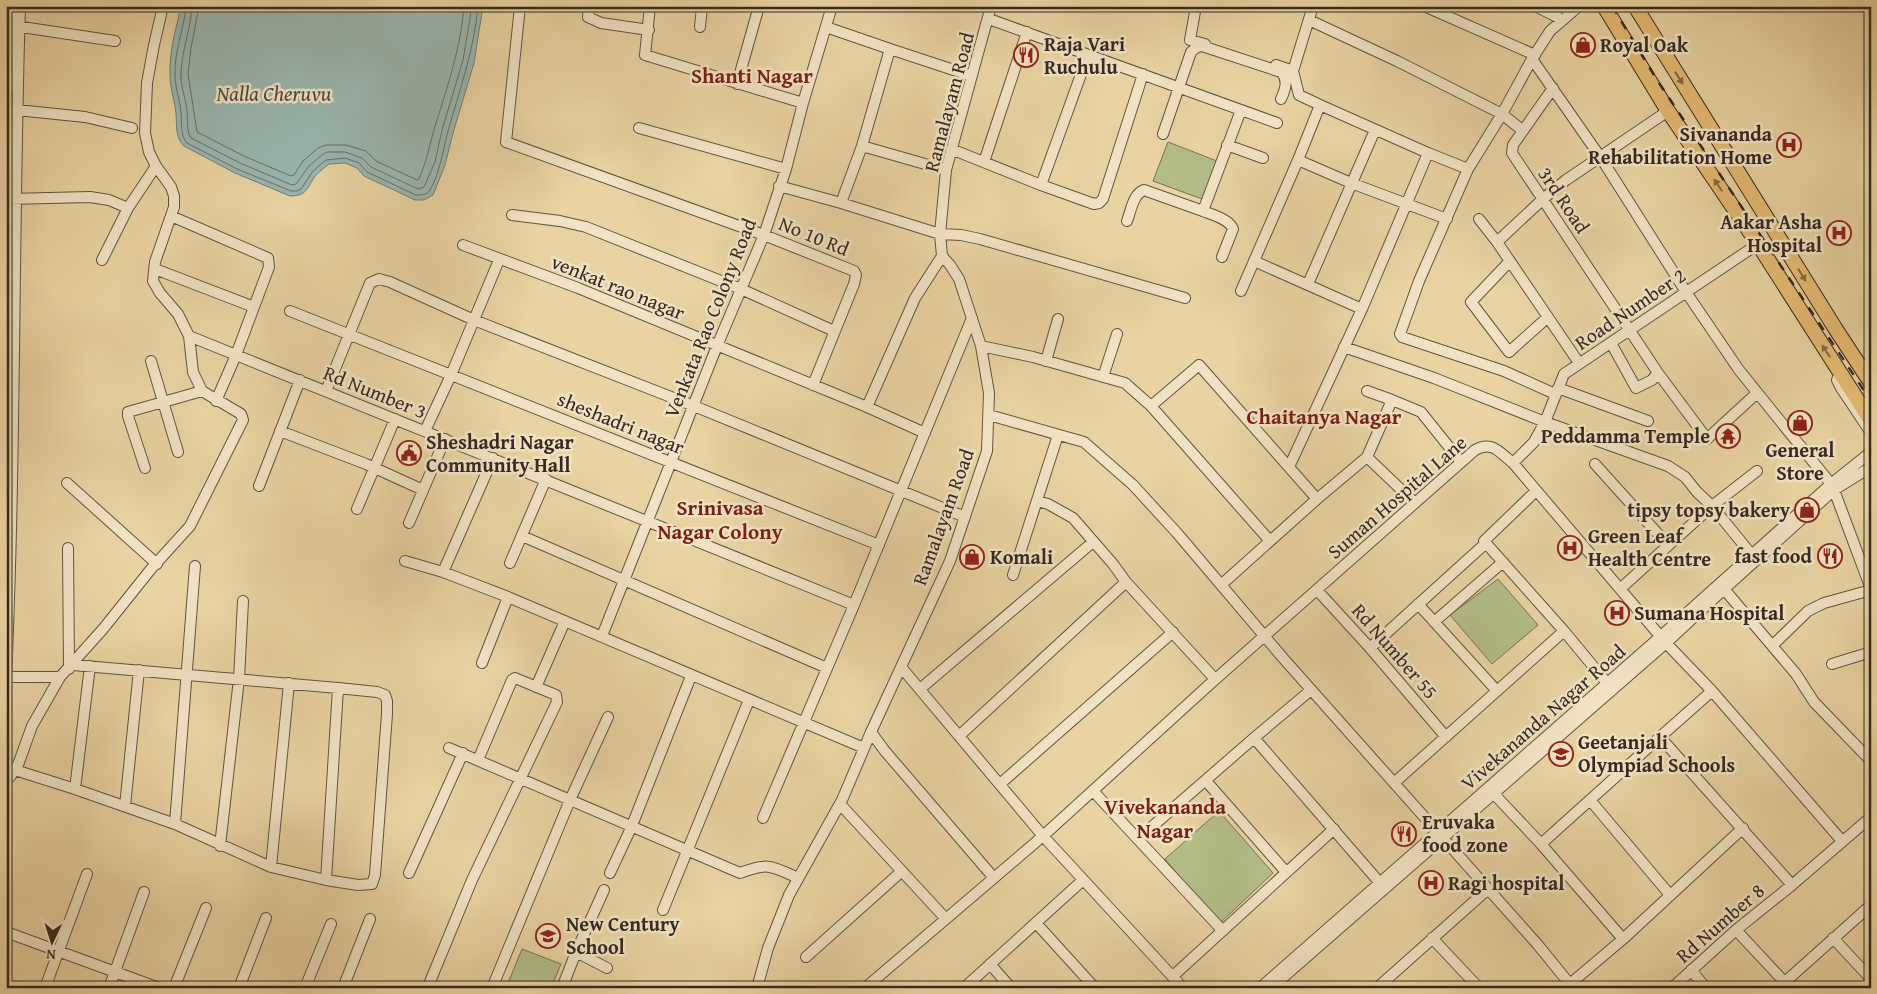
<svg xmlns="http://www.w3.org/2000/svg" width="1877" height="994" font-family="'Gentium Book Plus',serif">
  <style>
    .green { fill: #b3bd88; stroke: #747455 }
    .water { fill: #9ab6af; stroke: #727e77 }
    .lines { fill: none; stroke-linecap: round; stroke-linejoin: round }
    .shore { stroke: #687068; stroke-width: 1 }
    .minor-casing { stroke: #625442; stroke-width: 12 }
    .highway-casing { stroke: #352a22; stroke-width: 16 }
    .minor { stroke: #f1e2c3; stroke-width: 10 }
    .highway { stroke: #e4ba71; stroke-width: 14 }
    .rail { stroke: #352a22; stroke-width: 2.5; stroke-dasharray: 9 9; stroke-linecap: butt }
    .oneway { fill: #846b46 }
    .labels { text-anchor: middle; stroke-width: 5; stroke-linejoin: round; paint-order: stroke }
    .poi-label { font-size: 20px; font-weight: bold; fill: #352a22; stroke: #f1e2c3; text-anchor: start }
    .street-label { font-size: 20px; fill: #352a22; stroke: #f1e2c3 }
    .neighbourhood-label { font-size: 21px; font-weight: bold; fill: #7a1f14; stroke: #f1e2c3 }
    .water-label { font-size: 21px; font-style: italic; fill: #4e4d45; stroke: #f1e2c3 }
  </style>
  <rect width="100%" height="100%" fill="#e9d3a2"/>
  <filter id="stains"><feTurbulence type="fractalNoise" baseFrequency=".004" numOctaves="4"/><feColorMatrix values="0 0 0 0 .2 0 0 0 0 .09 0 0 0 0 .02 0 0 0 .5 -.17"/></filter>
  <radialGradient id="worn" r=".72"><stop offset=".6" stop-color="#630" stop-opacity="0"/><stop offset="1" stop-color="#630" stop-opacity=".3"/></radialGradient>
  <!-- green -->
  <path class="green" d="M1168,142L1217,161L1202,199L1153,181Z
    M1498,579L1538,625L1492,664L1450,615Z
    M1219,811L1273,873L1219,924L1165,859Z
    M522,949L561,964L551,988H506Z"/>
  <!-- water -->
  <path class="water" d="M181,6H483L474,63L453,133L445,165L433,195L424,200H415L364,176L357,168L345,163L329,164C325,167 320,171 316,175C307,187 308,196 290,196L235,173L184,146C175,137 177,126 176,114C175,101 170,89 170,75C169,52 176,29 181,6Z"/>
  <g class="lines">
    <!-- shore -->
    <path class="shore" d="M186,6C184,29 174,52 175,75C175,88 180,100 181,113C182,123 180,135 187,143L237,169L291,191H297L301,189L313,171L326,160L345,158L359,163L367,172L416,195C422,195 427,195 430,190C440,172 443,150 448,131C460,89 474,50 478,6
      M192,6C191,28 182,50 181,72C180,86 186,98 187,111C188,120 186,130 191,138L240,163L292,185L296,184L309,166L323,154L328,152H345L362,158L371,167L418,189L424,187L435,162L442,130L463,60L472,6
      M199,6L191,48L188,74L197,132L244,156L291,176L294,175L303,161L318,148L326,145H346L366,151L376,161L417,180L419,179C427,161 430,142 436,123C448,85 461,47 464,6"/>
    <defs>
      <path id="minor" d="M520,6L506,142L764,235L854,271L856,275L854,284L813,385
        M589,6L588,17L601,23L649,30
        M650,6L645,55L803,103
        M1196,6L1190,40L1205,44
        M1424,6L1535,55
        M1535,6L1563,20
        M989,19L1277,123
        M1309,20L1397,61L1502,114L1522,130
        M15,26L115,41
        M700,27L702,6
        M826,27L890,49L862,146L841,203
        M890,49L972,76
        M1532,59L1601,158L1686,292L1739,370L1831,484
        M1276,65L1293,71L1299,95L1320,105
        M1293,71L1313,6
        M737,84L759,6
        M11,88L12,6
        M1553,88L1513,145L1512,153L1658,373L1707,439L1757,393
        M17,110L85,117L132,128
        M639,128L786,169
        M1163,134L1191,52L1197,47L1202,46L1281,72C1289,80 1285,90 1281,99
        M1227,145L1263,158
        M862,146L946,170
        M951,149L1041,185L1094,204L1099,203L1103,199L1143,74
        M1298,160L1320,105L1428,153L1468,169
        M984,162L1027,32
        M1041,185L1088,55
        M779,186L841,203L940,234L961,235L980,239L1185,298
        M9,199L90,197L109,200L128,208L102,260
        M128,208L156,166
        M1203,211C1213,215 1229,219 1233,229L1222,257
        M512,215L560,221L586,227L741,289L834,331
        M171,216L268,258L269,267L236,355L216,401
        M1479,219L1497,242
        M1127,221C1131,211 1133,194 1144,190L1203,211L1241,110
        M463,245L578,288L867,407L925,433
        M6,255L9,170
        M1254,261L1362,309
        M1510,261L1471,302L1509,352L1548,317
        M155,269L254,307
        M1308,284L1375,130
        M1241,291L1298,160L1351,183L1447,219
        M290,311L879,545
        M189,336L854,605
        M1611,343L1636,388L1652,380L1658,373
        M981,346L1033,357L1125,383L1151,406L1270,541
        M1344,347L1434,378L1545,422L1668,466L1685,477L1697,492L1712,506L1751,554
        M151,361L178,452
        M1046,361L1058,319
        M1579,363L1497,242L1543,199L1566,180L1668,111
        M1840,373L1837,380L1841,388L1871,433
        M1103,377L1117,334
        M1558,388L1648,421
        M326,391L370,283L379,279L390,282L474,320L694,406L965,517
        M1367,391L1392,400
        M1555,394L1504,371L1402,337L1400,334L1419,281L1468,169L1502,114L1532,59L1550,31L1579,6
        M1151,406L1199,365L1317,499
        M867,407L915,298L942,256
        M989,415L1084,442L1133,485L1177,533L1283,658L1538,945L1573,988
        M280,431L366,464L423,490
        M425,431L451,375L499,260
        M1367,457L1392,400L1421,412L1461,462
        M1513,463L1534,442L1545,422L1564,374L1758,244
        M1595,464L1668,545
        M1289,467L1362,309L1428,153
        M145,468L128,416V412L202,391
        M67,483L157,564
        M259,486L300,380
        M1834,490L1871,589
        M1536,491L1484,541L1564,631L1607,683
        M1037,501L1048,504L1073,518L1113,564L1126,582L1215,679
        M357,509L395,419
        M409,523L445,439
        M522,536L827,668
        M68,548L69,669
        M405,561L443,572L508,597L864,748
        M510,563L546,479
        M443,572L493,458
        M1013,575L1058,435
        M1221,585L1317,499L1367,457L1415,503
        M1620,589L1712,506L1757,471
        M1724,589L1796,674L1814,702L1871,761
        M1317,590L1370,648L1446,737
        M1418,604L1497,691
        M1434,622L1503,562
        M602,636L717,346L764,235L786,169L803,103L832,6
        M1773,645L1808,611L1824,603L1871,590
        M1370,648L1486,543
        M482,663L508,597
        M1832,664L1871,652
        M73,665L338,688L377,692L385,695L387,701V714L375,875L372,884L358,885L326,880L271,867L175,824L75,789L90,666
        M901,667L1043,836L1183,988
        M6,677H60
        M6,679C16,455 13,230 20,6
        M536,687L565,621
        M920,689L1093,542
        M1311,690L1254,738L1380,883
        M1712,691L1842,841
        M871,732L884,750L994,878
        M959,736L1126,582
        M449,748L740,873C768,862 772,866 798,878
        M15,770L75,789
        M6,777H10L18,765L32,726L60,677L103,629L151,569L190,526L243,420L241,414L202,391L193,372L189,336L178,314L160,293L153,281L155,262L174,207V196L171,187L156,166L149,152L145,133L147,83L154,45L163,6
        M1206,781L1286,872
        M1394,783L1564,631
        M1000,784L1173,632
        M1094,792L1222,930
        M1494,794L1541,844L1660,737L1792,885L1871,817
        M1590,800L1670,895
        M840,804L946,919
        M125,806L139,670
        M763,818L854,605L972,318
        M175,824L195,566
        M1139,838L1254,738
        M1541,844L1623,939
        M220,846L239,679L243,601
        M271,867L289,683
        M409,873L463,753
        M610,873L631,828L691,676
        M326,880L338,688
        M663,910L749,700
        M1036,923L1095,988
        M1736,930L1790,988
        M6,932L159,988
        M1432,938L1479,988
        M1833,938L1871,979
        M576,952L607,968
        M806,957L902,871
        M990,964L1011,988
        M1691,970L1706,988
        M1173,976L1334,829
        M1785,982L1871,905
        M1570,984L1623,939L1743,828
        M45,988L87,874
        M109,988L144,892
        M174,988L206,908
        M239,988L266,918
        M305,988L331,924
        M343,988L370,919
        M431,988L430,982L434,972L472,880L557,702L556,695L515,678L512,680L478,760
        M492,988L570,800L608,717
        M562,988L576,952L604,890
        M757,988L768,948L789,895L842,800L871,732L950,561L987,451L989,393L981,346L959,279L950,265L942,256L940,234L946,170L991,6
        M865,988L1043,836L1210,684L1475,450C1492,440 1500,453 1513,463L1666,643L1712,691L1660,737
        M964,988L1083,880
        M1260,988L1661,636L1831,484L1871,452
        M1271,988L1666,643L1724,589L1834,490L1871,467
        M1377,988L1487,890
        M1672,988L1736,930L1792,885"/>
      <path id="highway" d="M1604,6L1668,111L1758,244L1871,421
        M1635,6L1835,328L1871,383"/>
    </defs>
    <!-- minor casing -->
    <use href="#minor" class="minor-casing"/>
    <!-- highway casing -->
    <use href="#highway" class="highway-casing"/>
    <!-- minor -->
    <use href="#minor" class="minor"/>
    <!-- highway -->
    <use href="#highway" class="highway"/>
    <!-- rail -->
    <path class="rail" d="M1612,6L1657,80L1871,401"/>
  </g>
  <!-- one-way arrows -->
  <defs><path id="oneway-solid" d="M-6-.8H1V-3.2L6.5 0L1 3.2V.8H-6Z" transform="scale(1.25)"/></defs>
  <g class="oneway">
    <use href="#oneway-solid" transform="translate(1679 78) rotate(58)"/>
    <use href="#oneway-solid" transform="translate(1718 185) rotate(-124)"/>
    <use href="#oneway-solid" transform="translate(1802 275) rotate(58)"/>
    <use href="#oneway-solid" transform="translate(1826 351) rotate(-123)"/>
  </g>
  <!-- icons -->
  <defs>
    <symbol id="shop-ring" viewBox="-11 -11 22 22"><circle r="9.5" fill="#f1e2c3" stroke="#8f2418" stroke-width="1.5"/><path d="M-5-2.5h2.3a2.7 3.5 0 0 1 5.4 0H5L5.5 6h-11ZM-1.5-2.5h3a1.5 2.3 0 0 0-3 0Z" fill="#8f2418"/></symbol>
    <symbol id="restaurant-ring" viewBox="-11 -11 22 22"><circle r="9.5" fill="#f1e2c3" stroke="#8f2418" stroke-width="1.5"/><path d="M-5-6h1v4h1v-4h1v4h1v-4h1v5L-1.5 .5V6h-2V.5L-5-1ZM5-6V6H3V1.5H1.5Q1.5-4 5-6Z" fill="#8f2418"/></symbol>
    <symbol id="hospital-ring" viewBox="-11 -11 22 22"><circle r="9.5" fill="#f1e2c3" stroke="#8f2418" stroke-width="1.5"/><path d="M-5-5h3v3.5h4V-5h3V5h-3V1.5h-4V5h-3Z" fill="#8f2418"/></symbol>
    <symbol id="temple-ring" viewBox="-11 -11 22 22"><circle r="9.5" fill="#f1e2c3" stroke="#8f2418" stroke-width="1.5"/><path d="M0-6L5-2H3V0L6.5 2.5H4V6H1.5V3h-3V6H-4V2.5H-6.5L-3 0V-2H-5Z" fill="#8f2418"/></symbol>
    <symbol id="civic-ring" viewBox="-11 -11 22 22"><circle r="9.5" fill="#f1e2c3" stroke="#8f2418" stroke-width="1.5"/><path d="M-.6-6.5H3V-4.5H.6V-3L4-1V1h2V6H-6V1h2V-1L-.6-3ZM-1.2 2.5V6h2.4V2.5Z" fill="#8f2418"/></symbol>
    <symbol id="school-ring" viewBox="-11 -11 22 22"><circle r="9.5" fill="#f1e2c3" stroke="#8f2418" stroke-width="1.5"/><path d="M0-5L7-2L0 1L-7-2ZM-4 1L0 2.5L4 1V4Q0 6-4 4Z" fill="#8f2418"/></symbol>
  </defs>
  <g fill-rule="evenodd">
    <use href="#shop-ring" x="1569" y="31" width="28" height="28"/>
    <use href="#restaurant-ring" x="1012" y="41" width="28" height="28"/>
    <use href="#hospital-ring" x="1775" y="131" width="28" height="28"/>
    <use href="#hospital-ring" x="1825" y="219" width="28" height="28"/>
    <use href="#shop-ring" x="1786" y="409" width="28" height="28"/>
    <use href="#temple-ring" x="1714" y="422" width="28" height="28"/>
    <use href="#civic-ring" x="395" y="439" width="28" height="28"/>
    <use href="#shop-ring" x="1793" y="496" width="28" height="28"/>
    <use href="#hospital-ring" x="1556" y="534" width="28" height="28"/>
    <use href="#restaurant-ring" x="1816" y="542" width="28" height="28"/>
    <use href="#shop-ring" x="958" y="543" width="28" height="28"/>
    <use href="#hospital-ring" x="1603" y="599" width="28" height="28"/>
    <use href="#school-ring" x="1547" y="740" width="28" height="28"/>
    <use href="#restaurant-ring" x="1390" y="820" width="28" height="28"/>
    <use href="#hospital-ring" x="1417" y="869" width="28" height="28"/>
    <use href="#school-ring" x="534" y="922" width="28" height="28"/>
  </g>
  <g class="labels">
    <!-- poi labels -->
    <g class="poi-label">
      <text x="1044" y="51">Raja Vari<tspan x="1044" dy="23">Ruchulu</tspan></text>
      <text x="1600" y="52">Royal Oak</text>
      <text x="1772" y="141" text-anchor="end">Sivananda<tspan x="1772" dy="23">Rehabilitation Home</tspan></text>
      <text x="1822" y="229" text-anchor="end">Aakar Asha<tspan x="1822" dy="23">Hospital</tspan></text>
      <text x="1710" y="443" text-anchor="end">Peddamma Temple</text>
      <text x="426" y="449">Sheshadri Nagar<tspan x="426" dy="23">Community Hall</tspan></text>
      <text x="1800" y="457" text-anchor="middle">General<tspan x="1800" dy="23">Store</tspan></text>
      <text x="1790" y="517" text-anchor="end">tipsy topsy bakery</text>
      <text x="1588" y="543">Green Leaf<tspan x="1588" dy="23">Health Centre</tspan></text>
      <text x="1812" y="563" text-anchor="end">fast food</text>
      <text x="990" y="564">Komali</text>
      <text x="1634" y="620">Sumana Hospital</text>
      <text x="1578" y="749">Geetanjali<tspan x="1578" dy="23">Olympiad Schools</tspan></text>
      <text x="1422" y="829">Eruvaka<tspan x="1422" dy="23">food zone</tspan></text>
      <text x="1448" y="890">Ragi hospital</text>
      <text x="566" y="931">New Century<tspan x="566" dy="23">School</tspan></text>
    </g>
    <!-- street labels -->
    <g class="street-label">
      <text transform="translate(949 102) rotate(-75)" y="7">Ramalayam Road</text>
      <text transform="translate(1564 200) rotate(56)" y="7">3rd Road</text>
      <text transform="translate(814 236) rotate(22)" y="7">No 10 Rd</text>
      <text transform="translate(618 287) rotate(22)" y="7">venkat rao nagar</text>
      <text transform="translate(1630 309) rotate(-34)" y="7">Road Number 2</text>
      <text transform="translate(710 318) rotate(-68)" y="7">Venkata Rao Colony Road</text>
      <text transform="translate(375 392) rotate(22)" y="7">Rd Number 3</text>
      <text transform="translate(621 423) rotate(22)" y="7">sheshadri nagar</text>
      <text transform="translate(1397 497) rotate(-41)" y="7">Suman Hospital Lane</text>
      <text transform="translate(943 517) rotate(-70)" y="7">Ramalayam Road</text>
      <text transform="translate(1395 651) rotate(49)" y="7">Rd Number 55</text>
      <text transform="translate(1543 717) rotate(-41)" y="7">Vivekananda Nagar Road</text>
      <text transform="translate(1720 923) rotate(-41)" y="7">Rd Number 8</text>
    </g>
    <!-- neighbourhood labels -->
    <g class="neighbourhood-label">
      <text x="752" y="83">Shanti Nagar</text>
      <text x="1324" y="424">Chaitanya Nagar</text>
      <text x="720" y="515">Srinivasa<tspan x="720" dy="24">Nagar Colony</tspan></text>
      <text x="1165" y="814">Vivekananda<tspan x="1165" dy="24">Nagar</tspan></text>
    </g>
    <!-- water labels -->
    <g class="water-label">
      <text x="274" y="101">Nalla Cheruvu</text>
    </g>
  </g>
  <!-- margin -->
  <rect width="1877" height="994" fill="none" stroke="#e9d3a2" stroke-width="25"/>
  <rect x="8" y="8" width="1862" height="979" fill="none" stroke="#352a22" stroke-width="2.5"/>
  <rect x="12" y="12" width="1852" height="969" fill="none" stroke="#352a22"/>
  <!-- north arrow -->
  <g transform="translate(52 942) rotate(184)" stroke="#f1e2c3" stroke-width="4" paint-order="stroke">
  <path d="M0-4L9 19L0 12L-9 19Z" fill="#352a22"/>
  <text y="-8" font-size="14" font-weight="bold" text-anchor="middle" fill="#352a22">N</text>
  </g>
  <rect width="100%" height="100%" filter="url(#stains)"/>
  <rect width="100%" height="100%" fill="url(#worn)"/>
</svg>
